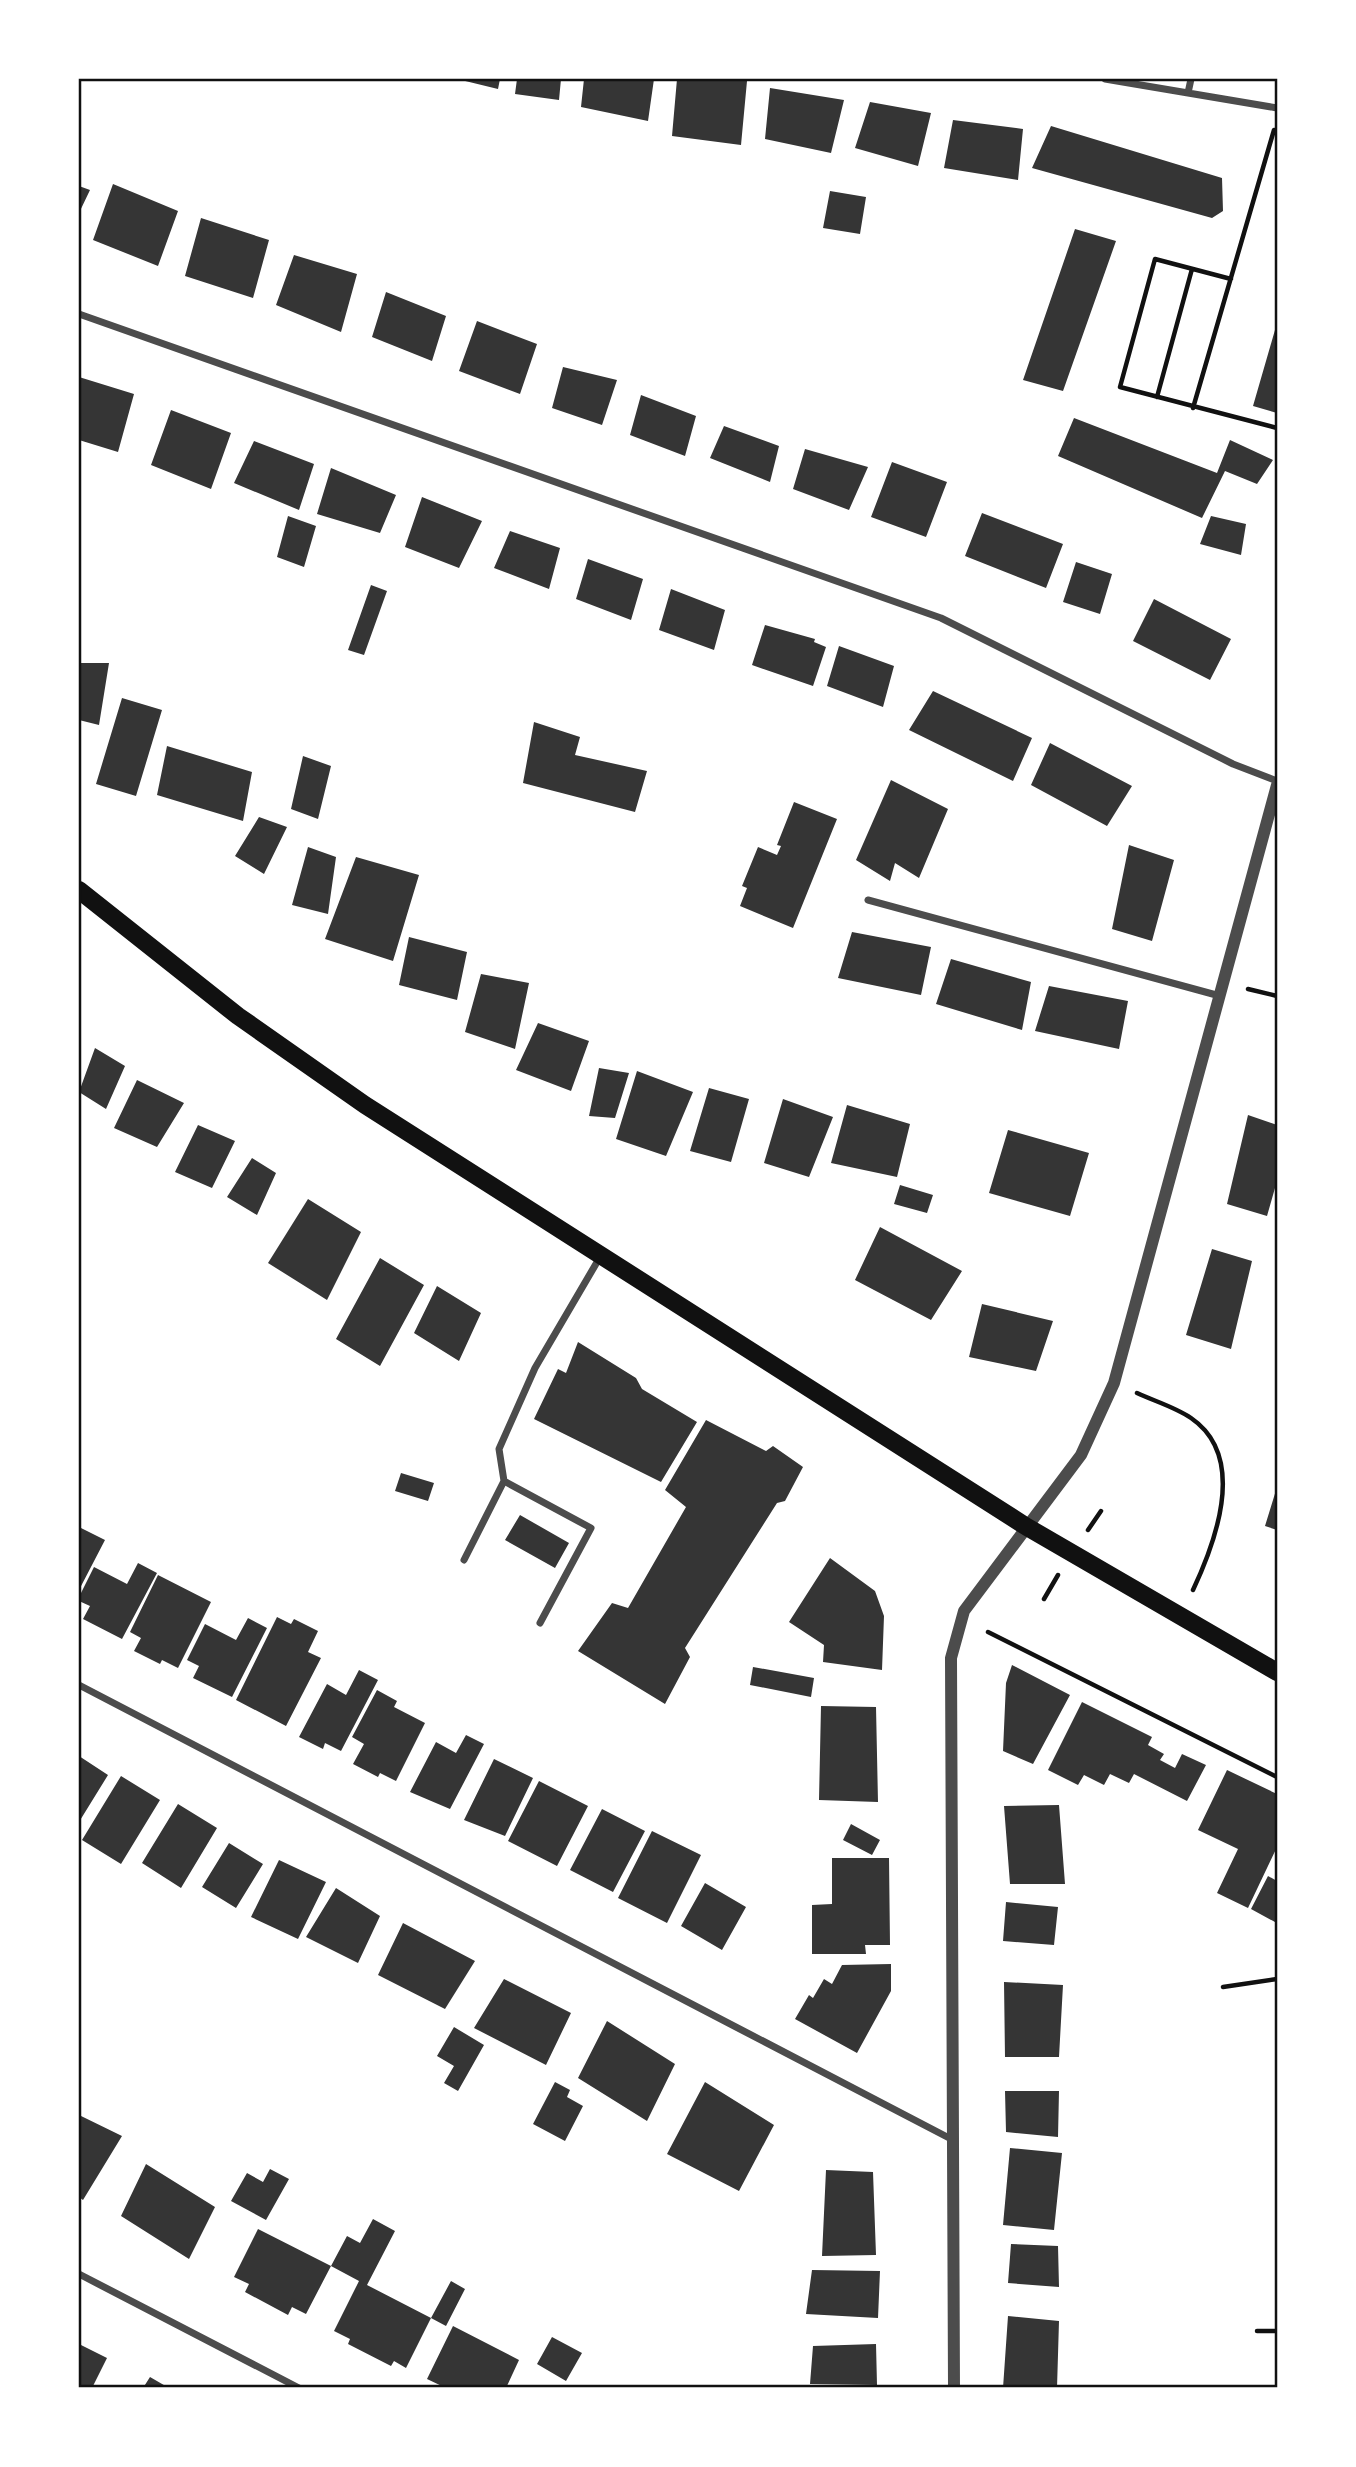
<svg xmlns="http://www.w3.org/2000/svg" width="1356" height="2467" font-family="Montserrat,sans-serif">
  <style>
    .building { fill: #353535 }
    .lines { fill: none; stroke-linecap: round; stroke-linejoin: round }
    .path { stroke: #111; stroke-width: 4.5 }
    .minor { stroke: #4c4c4c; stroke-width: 7 }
    .tertiary { stroke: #4c4c4c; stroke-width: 12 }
    .primary { stroke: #111; stroke-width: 18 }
    .neatline { fill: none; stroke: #111; stroke-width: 2.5 }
  </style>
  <rect width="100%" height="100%" fill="#fff"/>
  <!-- building -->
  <path class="building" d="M457,79H500L498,89Z
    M517,79H561L559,100L515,94Z
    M584,79H654L648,121L581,107Z
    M677,79L747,81L741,145L672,136Z
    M770,88L844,100L831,153L765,139Z
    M870,102L931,113L918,166L855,148Z
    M953,120L1023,129L1018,180L944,168Z
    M1051,126L1222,178L1223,211L1212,218L1032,168Z
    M113,184L178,211L158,266L93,240Z
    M79,186L90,190L79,213Z
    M830,191L866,197L860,234L823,228Z
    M201,218L269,240L253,298L185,276Z
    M1075,229L1116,241L1063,391L1023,380Z
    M294,255L357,274L341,332L276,305Z
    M386,292L446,316L432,361L372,337Z
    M477,321L537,344L520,394L459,371Z
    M1277,323V413L1253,406Z
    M563,367L617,380L602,425L552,408Z
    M79,377L134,394L118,452L79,440Z
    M641,395L696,416L685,456L630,435Z
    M171,410L231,433L211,489L151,465Z
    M1074,418L1217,473L1230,440L1273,460L1257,484L1225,471L1202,518L1058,456Z
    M724,426L779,446L770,482L710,458Z
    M254,441L314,464L299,510L234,483Z
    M805,449L868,467L849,510L793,489Z
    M892,462L947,482L926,537L871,517Z
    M331,468L396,495L380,533L317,514Z
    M422,497L482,521L459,568L405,547Z
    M982,513L1063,544L1046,588L965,556Z
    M288,516L316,526L304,567L277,557Z
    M1211,516L1246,524L1241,555L1200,544Z
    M510,531L560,548L549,589L494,568Z
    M588,559L643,579L631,620L576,599Z
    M1076,562L1112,574L1100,614L1063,602Z
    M371,585L387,591L364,655L348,650Z
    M671,589L725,610L714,650L659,630Z
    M1154,599L1231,639L1210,680L1133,641Z
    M765,625L815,639L814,642L826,647L813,686L752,665Z
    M839,646L894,666L883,707L827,686Z
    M79,663H109L99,725L79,720Z
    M933,691L1032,738L1013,781L909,730Z
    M122,698L162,710L136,796L96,784Z
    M534,722L580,737L575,755L647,771L635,812L523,783Z
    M1050,743L1132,786L1107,826L1031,785Z
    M167,746L252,772L243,821L157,795Z
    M303,756L331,766L318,819L291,809Z
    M891,780L948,809L919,878L895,863L890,881L856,860Z
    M794,802L837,819L793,928L740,906L747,888L742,886L758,847L777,855L781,846L777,845Z
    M259,817L287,827L264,874L235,856Z
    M1129,845L1174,860L1152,941L1112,929Z
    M308,847L336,857L328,914L292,905Z
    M356,857L419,875L393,961L325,939Z
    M852,932L931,947L921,995L838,978Z
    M409,937L467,952L457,1000L399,985Z
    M951,959L1031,982L1022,1030L936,1004Z
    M481,974L529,983L515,1049L465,1032Z
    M1049,986L1128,1001L1119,1049L1035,1031Z
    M538,1023L589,1041L571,1091L516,1070Z
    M95,1048L125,1066L106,1109L79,1092Z
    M599,1068L629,1073L615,1118L589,1116Z
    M637,1071L693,1092L666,1156L616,1139Z
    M137,1080L184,1103L157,1147L114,1128Z
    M709,1088L749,1099L731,1162L690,1151Z
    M783,1099L833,1117L809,1177L764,1163Z
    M847,1105L910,1124L897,1177L831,1163Z
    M1248,1115L1277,1125V1181L1267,1216L1227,1204Z
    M198,1125L235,1141L212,1188L175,1172Z
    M1008,1130L1089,1153L1070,1216L989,1193Z
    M252,1158L276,1173L257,1215L227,1197Z
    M900,1185L933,1195L927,1213L894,1204Z
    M308,1199L361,1232L327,1300L268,1263Z
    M880,1227L962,1271L931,1320L855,1280Z
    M1212,1249L1252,1261L1231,1349L1186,1335Z
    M380,1258L424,1285L380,1366L336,1339Z
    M437,1286L481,1313L459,1361L414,1333Z
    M982,1304L1053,1321L1036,1371L969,1357Z
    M578,1342L636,1378L642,1389L697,1422L661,1482L534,1419L558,1369L566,1373Z
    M706,1420L766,1451L773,1446L803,1467L785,1501L777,1503L685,1648L690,1657L665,1704L578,1651L612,1603L628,1608L686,1507L665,1490Z
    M401,1473L434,1483L428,1501L395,1491Z
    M1277,1487V1530L1265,1526Z
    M520,1515L569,1543L555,1568L505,1540Z
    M79,1527L105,1540L79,1590Z
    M830,1558L875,1591L884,1616L882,1670L823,1662L824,1645L789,1622Z
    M138,1563L157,1573L122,1639L83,1619L90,1606L79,1601V1597L94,1567L127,1584Z
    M158,1575L211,1602L178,1668L162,1660L160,1664L134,1651L141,1638L130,1632Z
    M277,1617L291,1624L294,1619L318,1631L308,1652L321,1658L286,1726L236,1700Z
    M248,1618L267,1628L232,1697L193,1678L199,1666L187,1660L205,1624L236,1640Z
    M1012,1665L1070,1695L1033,1764L1003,1751L1006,1683Z
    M753,1667L814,1678L811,1697L750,1685Z
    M359,1670L378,1680L341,1751L325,1743L323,1749L299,1737L327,1684L346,1695Z
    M377,1690L397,1701L394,1707L425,1723L396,1781L380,1773L378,1777L353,1764L364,1744L352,1737Z
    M1082,1702L1152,1737L1148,1745L1164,1754L1160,1760L1175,1768L1182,1754L1206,1765L1187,1801L1134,1774L1129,1783L1110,1774L1104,1785L1084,1775L1078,1785L1048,1770Z
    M821,1706L876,1707L878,1802L819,1800Z
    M466,1735L484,1744L450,1809L410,1792L436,1742L456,1753Z
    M79,1756L108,1775L79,1822Z
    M494,1759L533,1778L505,1836L464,1820Z
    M1227,1770L1277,1794V1847L1248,1908L1217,1893L1238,1849L1198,1830Z
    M121,1776L160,1800L121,1864L82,1840Z
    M539,1781L588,1806L557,1866L508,1841Z
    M178,1804L217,1828L181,1888L142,1863Z
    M1059,1805L1065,1884H1010L1004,1806Z
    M602,1809L645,1831L613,1892L570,1870Z
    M851,1824L880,1840L872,1855L843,1840Z
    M652,1831L701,1855L667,1923L618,1898Z
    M229,1843L263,1864L236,1908L202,1887Z
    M832,1858H889L890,1945H865L866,1954H812V1905L832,1904Z
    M279,1860L326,1882L298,1939L251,1917Z
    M1268,1876L1277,1881L1275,1922L1251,1909Z
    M705,1883L746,1907L722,1950L681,1926Z
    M336,1888L380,1916L358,1963L306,1937Z
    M1006,1902L1058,1907L1054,1945L1003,1941Z
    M403,1923L475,1961L445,2009L378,1975Z
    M891,1964V1991L857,2053L795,2019L809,1995L813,1998L824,1979L832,1984L842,1965Z
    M504,1979L571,2013L546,2065L474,2028Z
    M1004,1982L1063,1985L1059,2057H1005Z
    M607,2021L675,2064L647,2121L578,2078Z
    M454,2027L484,2045L458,2091L444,2083L454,2066L437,2056Z
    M555,2082L570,2090L567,2097L583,2106L565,2141L533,2124Z
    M705,2082L774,2125L739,2191L667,2154Z
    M1005,2091H1059L1058,2137L1006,2132Z
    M79,2115L122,2136L83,2200L79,2197Z
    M1010,2148L1062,2153L1054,2230L1003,2225Z
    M146,2164L215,2207L189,2259L121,2216Z
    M270,2169L289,2179L266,2220L231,2201L247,2173L263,2182Z
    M826,2170L873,2172L876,2255L822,2256Z
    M373,2219L395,2231L367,2285L431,2318L406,2368L394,2361L391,2366L348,2344L350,2339L334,2331L359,2281L331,2266L347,2236L360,2243Z
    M258,2229L331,2266L306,2314L292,2307L288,2315L245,2292L249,2284L234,2277Z
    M1011,2244L1058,2246L1059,2287L1008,2283Z
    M812,2270L880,2271L878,2318L806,2314Z
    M451,2281L465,2289L446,2326L431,2318Z
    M1008,2316L1059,2321L1057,2388H1003Z
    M453,2326L519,2360L506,2388H446L427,2379Z
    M552,2337L582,2353L566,2381L537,2364Z
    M79,2344L107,2358L92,2388H79Z
    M876,2344L877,2385L810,2384L813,2346Z
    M150,2377L169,2388H143Z"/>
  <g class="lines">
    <!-- path -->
    <path class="path" d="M1231,279L1155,259L1120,387L1277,428
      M1157,397L1192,269
      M1193,408L1274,130
      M1248,989L1277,996
      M1137,1393C1154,1401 1175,1407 1191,1418C1248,1457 1216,1541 1193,1590
      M1088,1530L1101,1511
      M1044,1599L1058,1575
      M988,1632L1277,1777
      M1223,1987L1277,1979
      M1257,2331H1277"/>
    <!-- minor -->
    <path class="minor" d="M1105,79L1277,108
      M1188,93L1191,79
      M79,314L941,618L1233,764L1277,781
      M868,900L1220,996
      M504,1481L591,1528L540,1623
      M464,1560L504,1481L499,1449L535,1368L600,1257
      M79,1685L953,2140
      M79,2274L299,2388"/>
    <!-- tertiary -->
    <path class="tertiary" d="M954,2388L951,1658L964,1611L1081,1455L1114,1383L1277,785"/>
    <!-- primary -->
    <path class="primary" d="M79,890L238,1016L365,1105L1027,1527L1277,1672"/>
  </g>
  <!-- border -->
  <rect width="1356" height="2467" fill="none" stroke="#ffffff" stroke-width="161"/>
  <rect x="80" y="80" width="1196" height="2306" class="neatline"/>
</svg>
